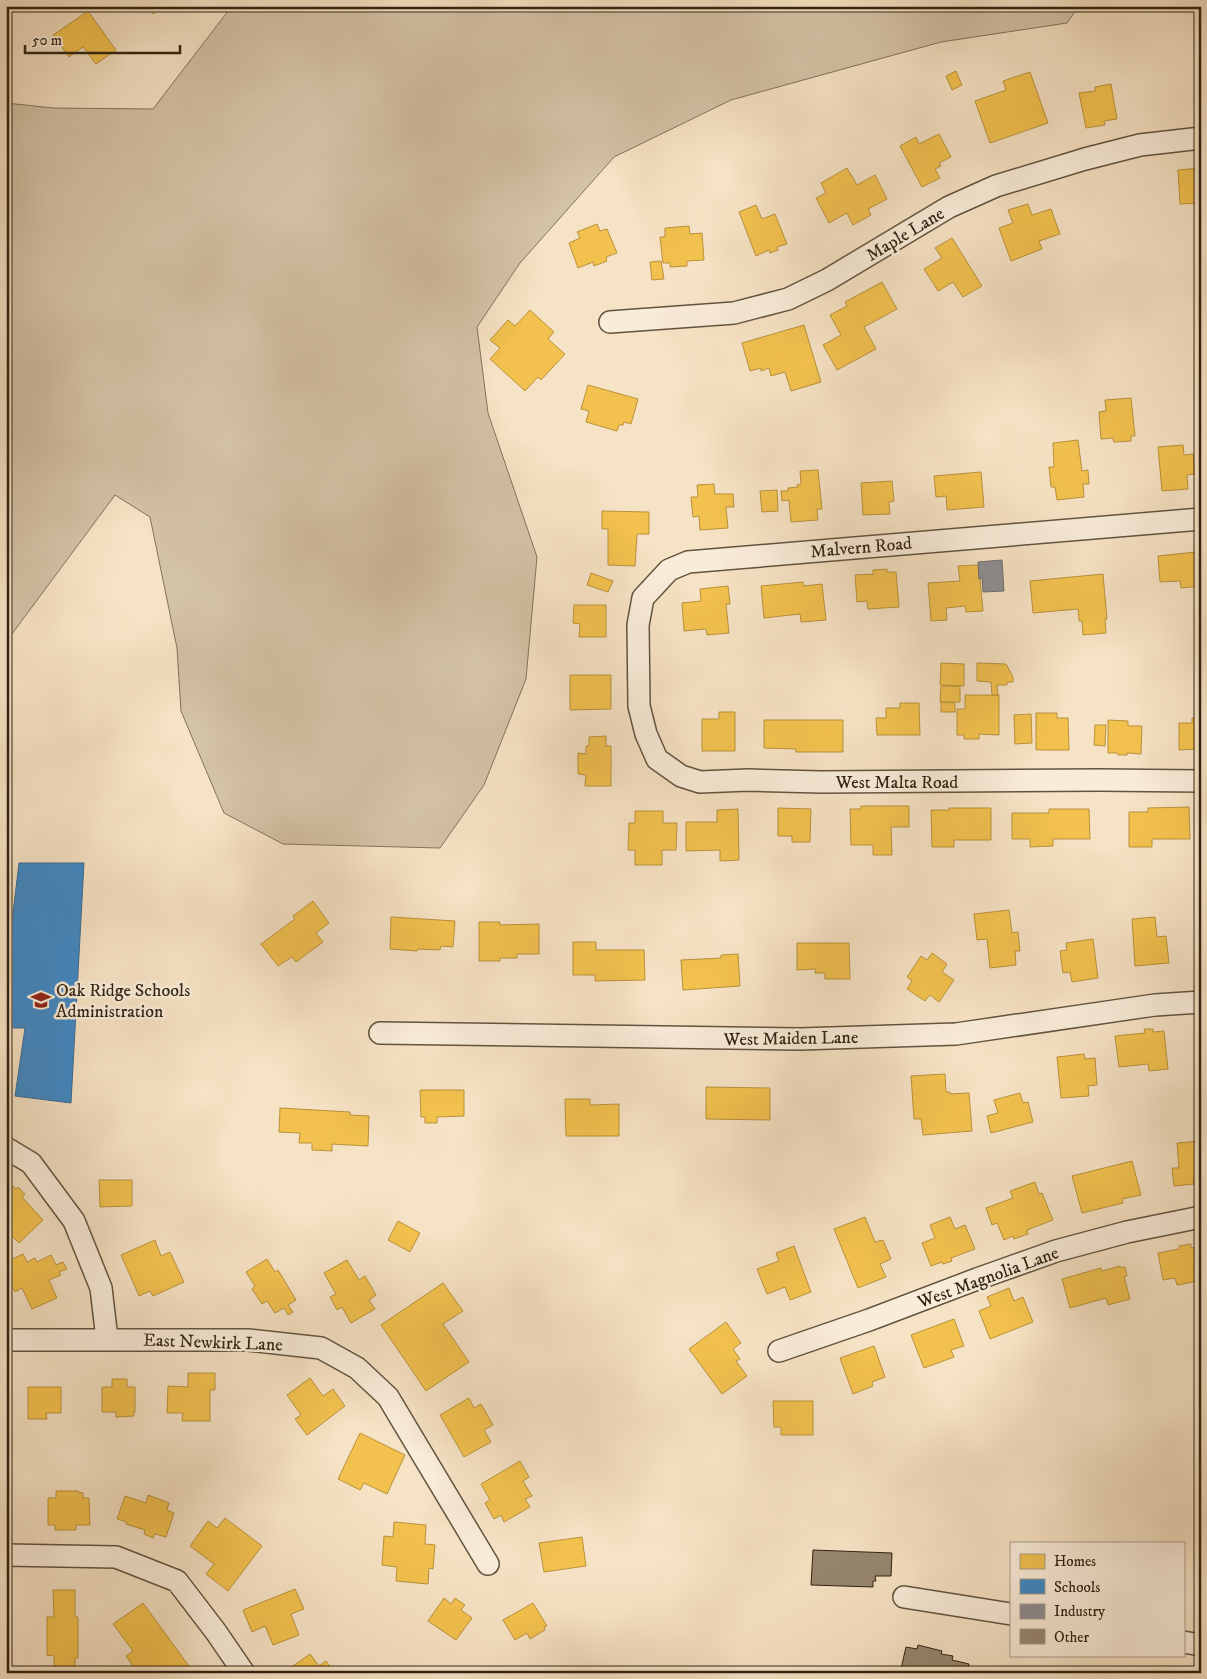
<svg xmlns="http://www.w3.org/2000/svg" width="1207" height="1679" font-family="'IM FELL DW Pica',serif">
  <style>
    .green { fill: #d4c2a6; stroke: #82735c }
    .homes { fill: #f2c14e; stroke: #b8923c }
    .schools { fill: #3f88c5; stroke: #3a6a90 }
    .industry { fill: #8d8d92; stroke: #716e6c }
    .building { fill: #97876f; stroke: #302413 }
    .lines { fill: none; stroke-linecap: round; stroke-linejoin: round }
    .street-casing { stroke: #62543f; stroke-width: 24 }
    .street { stroke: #f9ecd9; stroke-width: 21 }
    .labels { text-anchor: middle; stroke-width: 5; stroke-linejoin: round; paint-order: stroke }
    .street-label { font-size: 18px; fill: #302413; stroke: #f9ecd9 }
    .poi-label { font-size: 18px; fill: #302413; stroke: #f9ecd9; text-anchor: start }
  </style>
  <rect width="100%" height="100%" fill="#f6e2c4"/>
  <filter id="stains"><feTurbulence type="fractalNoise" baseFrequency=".004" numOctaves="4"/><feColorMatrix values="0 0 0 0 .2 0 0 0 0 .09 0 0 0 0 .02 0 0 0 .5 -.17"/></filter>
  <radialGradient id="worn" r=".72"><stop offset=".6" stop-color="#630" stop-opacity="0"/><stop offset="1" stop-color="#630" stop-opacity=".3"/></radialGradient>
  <!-- green -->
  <path class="green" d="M232,6H1079L1067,23L941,42L731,100L614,157L520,263L477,327L488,413L537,557L526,679L484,785L440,848L283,844L224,813L181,711L177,648L150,517L115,495L6,642V103L53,108L153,109Z"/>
  <!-- homes -->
  <path class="homes" d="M6,6H23L6,16Z
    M138,6H158L154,14Z
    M88,11L116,50L96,64L83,47L69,57L53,35Z
    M956,71L962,85L952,90L946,76Z
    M1030,72L1048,123L990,143L975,101L1006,90L1003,81Z
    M1111,84L1117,119L1104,121L1105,125L1086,128L1079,93L1095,91V87Z
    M939,134L951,157L939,163L941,166L935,169L940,178L922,187L900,146L916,137L919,144Z
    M847,168L857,185L875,175L887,199L868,209L871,215L853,225L847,213L829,223L816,198L826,193L821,183Z
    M1201,168V203L1180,204L1178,170Z
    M1028,204L1032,215L1051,209L1060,234L1039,241L1042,249L1011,261L999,228L1013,223L1008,210Z
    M756,205L762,219L775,214L787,244L777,247L778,250L770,253L769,250L756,256L739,212Z
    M597,224L600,231L607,229L617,253L606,257L607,261L594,266L593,262L578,268L569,243L580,238L577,232Z
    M689,226L690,234L702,233L704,260L687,261V266L670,267V263H663L660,237H665V228Z
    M952,238L982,286L963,297L953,282L938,291L924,269L942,258L935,248Z
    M661,261L664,279L652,280L650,262Z
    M882,282L897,309L864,327L876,349L837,370L823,345L841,335L830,315L847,306L845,302Z
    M530,310L554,332L548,339L565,354L541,380L538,377L525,391L490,359L500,348L490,340L508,320L515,326Z
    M804,325L821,382L791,391L785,372L771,376L769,368L761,371V368L750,371L742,343Z
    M588,385L638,399L631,424L624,422L623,425H619L617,431L586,422L589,411L581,409Z
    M1131,398L1135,436H1131V441L1114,442L1113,438L1101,439L1099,412L1106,411L1105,400Z
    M1078,440L1082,471L1088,470L1089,484H1083L1084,497L1057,500L1055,487H1051L1049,467H1054L1053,443Z
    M1183,445L1184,455L1193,454L1195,474L1187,475L1188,489L1162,491L1158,447Z
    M818,470L822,509H817L818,520L791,522L789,500L782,501L781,491H788V488L798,487L797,485L801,484L800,471Z
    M981,472L984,507L947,510L946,496L936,497L934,476Z
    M892,481L894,501L889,502L890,514L863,515L861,483Z
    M714,484L715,494H733L734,507H726L728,528L700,530L699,516L693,517L691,497H698L697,485Z
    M777,490L778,511L762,512L760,491Z
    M602,511L649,512V534H637L635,566L608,565V529H602Z
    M1196,548H1201V586L1181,588L1180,581L1160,582L1158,556L1196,552Z
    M978,565L979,579H980L983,611L966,612L965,606L946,608L947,620L931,621L928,583L960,581L958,566Z
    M887,569V572H896L899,607L868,609L867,601L857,602L855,575L873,574V570Z
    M591,573L613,581L608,592L587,585Z
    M1103,574L1107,619H1105L1106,633L1083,635L1082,621H1079L1078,609L1033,613L1030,581Z
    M803,582L804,586L822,584L826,620L801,622L800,614L764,618L761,586Z
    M728,586L730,604H726L729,633L707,635L706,629L684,631L682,603L701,601L700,589Z
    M574,605H606V637H579L580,624L573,623Z
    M941,663L964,664V686L940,685Z
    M977,663L1006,664L1013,677V682H1007V685H997L998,695H992L991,682L977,681Z
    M570,675H611V709L570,710Z
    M941,686H960V702H940Z
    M965,695H999V735L979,734V739H964V735H957V709H965Z
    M941,702L955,703V712H941Z
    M900,703H919L920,735H877L876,718H886V708H900Z
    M719,712H735V751H702V719H719Z
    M1036,713H1057V718H1068L1069,750H1036Z
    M1031,714L1032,743L1015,744L1014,715Z
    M1192,718H1201V749L1179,750V723H1192Z
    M764,720H843V752H796V749L764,748Z
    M1108,720L1128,721V726H1142L1141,754L1127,753V755H1118V753H1108Z
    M1095,725H1106L1105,746L1094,745Z
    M606,736V746H611V786H585L586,775L578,774V753L586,754V746H589V737Z
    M861,806H909V827H891L892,855H873V845H851L850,809H861Z
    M1189,807L1190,839H1152V847H1129V812H1148V808Z
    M778,808L811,809L810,842H792V836H778Z
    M949,808H991V840H954V847H932L931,810H949Z
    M738,809L739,860L720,861V850L686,851V822H717V810Z
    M1049,809H1089L1090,839H1053V846L1030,847V839H1012V813H1049Z
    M635,811H663V823H677L676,850H662V865H635V850H628L629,823H635Z
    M313,901L329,923L316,933L323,942L296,962L292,957L278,966L261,944L295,919L293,916Z
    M1009,910L1012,933L1018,932L1020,951H1015L1016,965L990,968L987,939L977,940L974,914Z
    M391,917L455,921L453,947L441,946L440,950L418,949L417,951L390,949Z
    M1155,917L1157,937L1166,936L1169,963L1135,966L1132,919Z
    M479,922H500V925L539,924V954H517V958H500V961H479Z
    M1093,939L1098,978L1072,982L1070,972L1063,973L1060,951L1067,950L1066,943Z
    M573,942H596V950H644L645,980L595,981V975H573Z
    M797,943H849L850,979H825V973H815L816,969L797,970Z
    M932,953L947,964L942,972L954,980L939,1002L930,995L925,1001L907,989L912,981L907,977L921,956L927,960Z
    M738,954L740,986L683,990L681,960L721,958V955Z
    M1144,1029H1153V1032L1164,1031L1168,1069L1149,1071L1148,1064L1119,1067L1115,1036L1145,1033Z
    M1084,1054L1085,1059L1095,1058L1097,1085L1088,1086L1089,1096L1061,1098L1057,1057Z
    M945,1074L946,1092H950V1094L969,1093L972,1131L923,1135L921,1119H914L911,1076Z
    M706,1087L770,1088V1120L706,1119Z
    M420,1090H464V1116L437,1117V1123H425V1117H421Z
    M1020,1093L1023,1103L1028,1102L1033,1122L991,1133L987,1116L998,1113L994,1100Z
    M565,1099H590V1105L619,1104V1136H566Z
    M280,1108L350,1112V1115L369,1116L368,1146L332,1144V1151L312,1150V1143H299L300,1133L279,1132Z
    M1200,1141L1201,1178L1193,1179L1194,1184L1174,1186L1172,1168H1179L1177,1143Z
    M1132,1161L1141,1195L1122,1199L1123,1203L1082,1213L1072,1176Z
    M6,1179L16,1189L18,1187L25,1194L22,1197L43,1220L19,1243L6,1230Z
    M99,1180H132V1206L100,1207Z
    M1035,1182L1039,1194L1042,1193L1053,1220L1027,1230L1028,1234L1014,1239L1013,1236L1004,1240L997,1223L992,1225L986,1208L1013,1198L1010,1191Z
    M865,1217L875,1242L883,1240L891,1259L880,1264L886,1277L858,1288L834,1229Z
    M950,1217L955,1229L965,1225L975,1249L951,1258L952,1261L943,1264L942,1262L931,1266L922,1243L935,1238L930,1225Z
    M398,1221L420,1233L410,1252L388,1240Z
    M155,1240L161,1256L170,1252L184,1282L153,1296L150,1291L139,1296L121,1255Z
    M1191,1244V1248L1201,1246V1274L1197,1275L1198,1281L1177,1285L1175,1278L1163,1280L1158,1253L1179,1249V1246Z
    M794,1246L811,1292L790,1300L785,1287L767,1294L757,1269L779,1261L776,1253Z
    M23,1254L27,1262L35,1258L37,1262L51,1255L56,1265L63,1262L67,1269L59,1272L61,1275L49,1280L57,1298L32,1309L22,1288L15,1292L7,1274L10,1272L6,1262Z
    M267,1259L275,1272L278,1270L296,1300L288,1305L293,1312L288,1315L284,1308L275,1313L267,1301L262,1304L252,1289L255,1286L246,1272Z
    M347,1260L359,1280L365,1276L376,1295L369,1300L375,1309L351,1323L342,1307L337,1310L330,1297L336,1294L324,1273Z
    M1120,1266L1121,1268L1125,1267L1127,1276L1124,1277L1130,1299L1108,1305L1106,1298L1070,1308L1062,1279L1101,1268L1102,1271Z
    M443,1283L463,1311L443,1324L469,1362L426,1391L381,1325Z
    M1009,1288L1014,1301L1023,1297L1033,1322L990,1339L979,1311L991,1306L987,1297Z
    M954,1319L964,1346L951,1350L954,1357L924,1368L911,1335Z
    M726,1322L741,1343L733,1349L740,1359L736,1361L747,1376L722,1394L689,1349Z
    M874,1346L885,1377L872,1382L873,1386L853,1394L840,1358Z
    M188,1373H215V1390H210V1421H182L183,1413H167L168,1386L188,1387Z
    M310,1378L323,1396L333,1389L345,1406L307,1435L295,1419L301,1415L287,1395Z
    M112,1379H127V1387H135V1412L134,1411V1416L116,1417V1412H102V1387H112Z
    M28,1387H61V1413H46L47,1419H28Z
    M469,1398L474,1408L481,1404L493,1425L484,1430L491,1442L464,1457L440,1415Z
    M773,1401H813V1435H781V1427H774Z
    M360,1433L405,1455L387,1494L364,1483L360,1490L338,1479Z
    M520,1461L529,1477L523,1481L532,1496L525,1499L530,1507L504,1522L501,1515L494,1519L485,1503L490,1500L481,1484Z
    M6,1487H9V1526H6Z
    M56,1491H78V1492L83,1493V1498H89L90,1525H76V1530H55V1525H48V1498H56Z
    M148,1495L169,1503L167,1510L174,1513L166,1537L155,1534L153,1538L144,1534L145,1530L126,1524L127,1522L117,1519L125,1496L146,1503Z
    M225,1518L262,1546L228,1591L206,1574L214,1564L190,1546L208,1521L217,1528Z
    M394,1522L426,1525L425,1544L435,1545L433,1569L429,1568L428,1584L396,1581L397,1567L382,1565L384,1536L393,1537Z
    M582,1537L586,1566L544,1572L539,1543Z
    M295,1589L304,1609L291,1614L299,1635L273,1645L265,1626L252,1632L243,1610Z
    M53,1590H75V1617H78V1658H75V1673H54V1656L47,1655V1617H54Z
    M444,1598L451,1604L455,1598L465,1605L461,1610L472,1618L456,1640L428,1621Z
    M143,1603L194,1673H156L152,1668L146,1673H138L126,1656L133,1651L113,1624Z
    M533,1603L547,1626L544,1627L545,1630L530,1639L527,1633L515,1640L503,1620Z
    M310,1654L319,1666L326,1661L335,1673H283Z"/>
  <!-- schools -->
  <path class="schools" d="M19,863H84L71,1103L15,1096L25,1028H6V972Z"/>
  <!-- industry -->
  <path class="industry" d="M1002,560L1004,591L983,592L982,578L979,579L978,562Z"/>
  <!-- building -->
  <path class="building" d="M813,1550L892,1553L891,1576H875L876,1581H873V1587L811,1585Z
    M918,1645L942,1651L941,1654L953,1656L952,1660L969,1664L967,1673H900L906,1647L917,1649Z"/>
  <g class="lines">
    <defs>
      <path id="street" d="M610,322L734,313L788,299L827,280L949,207L996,186L1085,159L1140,145L1201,138
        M1201,519L688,562L669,570L643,598L638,625L639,706L646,734L657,759L681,776L700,782L748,780L821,782L1099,780L1201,781
        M380,1033L800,1039L956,1034L1155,1005L1201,1002
        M6,1148L31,1163L74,1221L101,1288L107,1339
        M6,1340H248L321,1348L357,1368L388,1397L488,1564
        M779,1351L869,1320L977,1279L1056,1251L1127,1232L1201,1217
        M6,1555L116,1557L177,1581L216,1632L244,1673
        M904,1597L1011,1614
        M1183,1642L1201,1645"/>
    </defs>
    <!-- street casing -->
    <use href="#street" class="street-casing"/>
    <!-- street -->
    <use href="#street" class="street"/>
  </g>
  <!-- icons -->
  <defs>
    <symbol id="school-bare" viewBox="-9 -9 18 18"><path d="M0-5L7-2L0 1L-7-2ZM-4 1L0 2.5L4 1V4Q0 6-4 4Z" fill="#8f2418" stroke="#f9ecd9" stroke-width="2.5" paint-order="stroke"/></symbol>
  </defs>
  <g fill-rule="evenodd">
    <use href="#school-bare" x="27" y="986" width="28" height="28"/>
  </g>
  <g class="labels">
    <!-- street labels -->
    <g class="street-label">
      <text transform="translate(905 234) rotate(-31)" y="6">Maple Lane</text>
      <text transform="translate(861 547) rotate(-5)" y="6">Malvern Road</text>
      <text x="897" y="788">West Malta Road</text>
      <text transform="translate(791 1038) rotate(-1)" y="6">West Maiden Lane</text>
      <text transform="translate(988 1277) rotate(-20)" y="6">West Magnolia Lane</text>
      <text transform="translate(213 1342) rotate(2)" y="6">East Newkirk Lane</text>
    </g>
    <!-- poi labels -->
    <g class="poi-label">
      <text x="56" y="996">Oak Ridge Schools<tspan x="56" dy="21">Administration</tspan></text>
    </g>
  </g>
  <!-- margin -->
  <rect width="1207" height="1679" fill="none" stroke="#f6e2c4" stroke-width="25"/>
  <rect x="8" y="8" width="1192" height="1664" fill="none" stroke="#302413" stroke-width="2.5"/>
  <rect x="12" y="12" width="1182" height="1654" fill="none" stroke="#302413"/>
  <!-- legend -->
  <rect x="1010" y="1542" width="175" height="115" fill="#f9ecd9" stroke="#a99c8a"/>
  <rect x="1020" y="1554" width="25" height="15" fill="#f2c14e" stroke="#a99c8a"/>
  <text x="1054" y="1566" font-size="15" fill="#302413">Homes</text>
  <rect x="1020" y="1579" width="25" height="15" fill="#3f88c5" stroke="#a99c8a"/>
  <text x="1054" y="1592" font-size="15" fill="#302413">Schools</text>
  <rect x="1020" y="1604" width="25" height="15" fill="#8d8d92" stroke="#a99c8a"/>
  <text x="1054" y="1616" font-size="15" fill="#302413">Industry</text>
  <rect x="1020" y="1629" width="25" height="15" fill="#97876f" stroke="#a99c8a"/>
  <text x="1054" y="1642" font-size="15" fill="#302413">Other</text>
  <!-- scale -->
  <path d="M25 45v8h155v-8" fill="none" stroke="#302413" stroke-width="2.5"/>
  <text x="32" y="45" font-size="15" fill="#302413" stroke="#f9ecd9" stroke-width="4" paint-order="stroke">50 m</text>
  <rect width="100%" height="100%" filter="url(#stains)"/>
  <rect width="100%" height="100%" fill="url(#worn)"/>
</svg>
